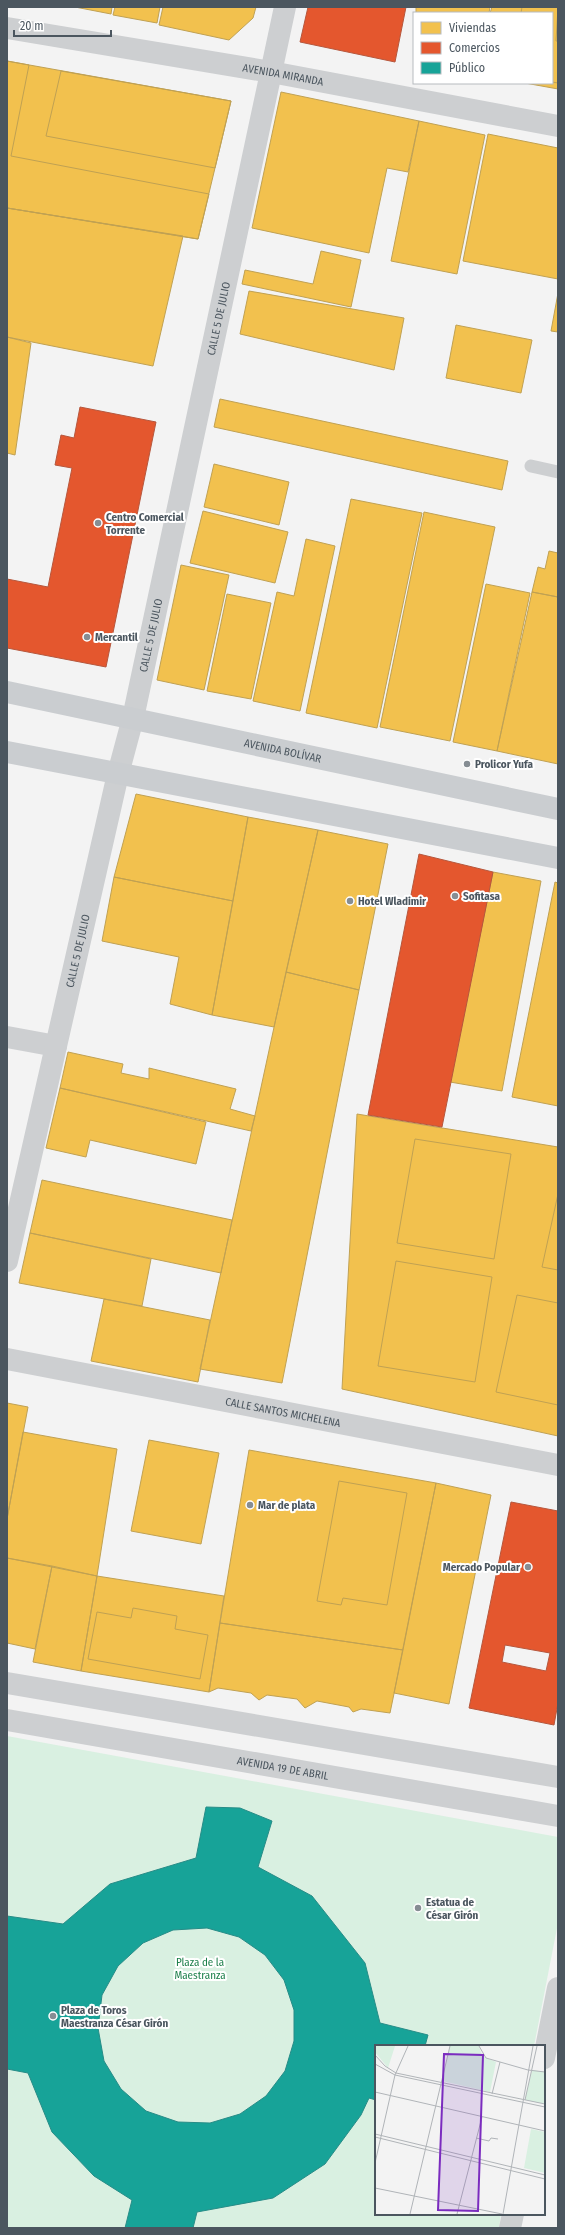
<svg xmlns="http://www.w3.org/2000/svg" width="565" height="2235" font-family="'Fira Sans Condensed',sans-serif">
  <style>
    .green { fill: #d9f0e1 }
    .homes { fill: #f2c14e; stroke: #c0a153 }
    .shops { fill: #e4572e; stroke: #b6573d; fill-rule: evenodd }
    .public { fill: #17a398; stroke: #278c87; fill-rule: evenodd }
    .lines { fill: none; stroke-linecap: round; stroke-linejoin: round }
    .lane { stroke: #cdcfd1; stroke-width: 13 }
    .street { stroke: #cdcfd1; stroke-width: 22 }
    .primary { stroke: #cacdd0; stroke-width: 22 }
    .poi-dot { fill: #868d93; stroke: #fff; stroke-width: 1.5 }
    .labels { text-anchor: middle; stroke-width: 4; stroke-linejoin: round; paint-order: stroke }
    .street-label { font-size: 11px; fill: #4b565f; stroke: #fff }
    .poi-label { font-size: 11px; font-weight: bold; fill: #4b565f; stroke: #fff; text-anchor: start }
    .park-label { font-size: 11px; fill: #1c7f4a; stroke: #fff }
    .inset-road { fill: none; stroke: #b0b4b8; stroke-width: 1 }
    .view { fill: #7b2cbf; fill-opacity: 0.15; stroke: #7b2cbf; stroke-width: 2 }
    .inset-edge { fill: none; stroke: #4b565f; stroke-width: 2 }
  </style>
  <rect width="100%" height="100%" fill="#f3f3f3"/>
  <!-- green -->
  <path class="green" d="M7,1736L558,1837V1923L534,2046H376V2214H501L499,2228H10L7,2226Z"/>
  <!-- homes -->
  <path class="homes" d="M75,7H112L111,14Z
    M115,7H160L157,23L113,15Z
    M163,7H256L253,18L229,40L159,25Z
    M416,7H490L489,13H416Z
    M492,7H558V89L525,83H552V13H490Z
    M522,7H558L556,41H558V83L552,82V13H521Z
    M7,61L231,101L198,239L7,208Z
    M7,61L29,65L11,156L209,194L198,239L7,208Z
    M61,71L231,101L215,168L46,136Z
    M281,92L419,121L408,172L387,168L369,253L252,228Z
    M419,121L485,135L457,274L391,261Z
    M488,134L558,148V279L463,261Z
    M7,208L183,236L153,366L7,337Z
    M321,251L361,260L351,307L242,284L245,270L313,284Z
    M249,291L404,318L394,370L240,334Z
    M558,293V332L551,331Z
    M456,325L532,340L521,393L446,378Z
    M7,337L31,343L15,455L7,453Z
    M220,399L508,461L502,490L214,427Z
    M214,464L289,482L279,525L204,507Z
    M351,499L422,513L377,728L306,713Z
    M203,511L288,532L275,583L190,563Z
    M424,512L495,527L450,741L380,727Z
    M306,539L335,546L300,711L253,701L277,592L294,596Z
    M549,551L558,553V597L532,592L538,567L545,569Z
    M181,565L229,575L204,690L157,680Z
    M486,584L530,593L497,751L453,742Z
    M532,592L558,597V764L497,751Z
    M227,594L271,603L251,699L207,691Z
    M136,794L248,817L233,901L114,877Z
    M248,817L318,830L274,1027L212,1015Z
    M318,830L388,844L359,990L286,972Z
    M493,872L541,881L502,1091L450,1082Z
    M114,877L233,901L212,1015L170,1004L179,957L102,941Z
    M555,882L558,883V1106L512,1097Z
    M286,972L359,990L282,1383L200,1369Z
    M68,1052L123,1064L121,1073L149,1079V1068L236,1089L230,1109L255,1116L251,1131L60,1088Z
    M60,1088L206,1122L196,1164L90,1140L86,1157L46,1148Z
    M357,1114L558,1147V1436L342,1389Z
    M415,1139L511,1154L494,1259L397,1243Z
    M42,1180L232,1220L221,1273L30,1233Z
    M558,1194V1270L542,1267Z
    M30,1233L151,1259L142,1306L19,1283Z
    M396,1261L492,1277L475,1382L378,1366Z
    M517,1295L558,1303V1405L496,1392Z
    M104,1299L210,1320L198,1382L91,1361Z
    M7,1403L28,1407L7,1519Z
    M23,1432L117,1449L97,1576L7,1558V1519Z
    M149,1440L219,1453L201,1544L131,1531Z
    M249,1450L436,1483L403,1650L220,1623Z
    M339,1481L407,1493L387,1605L343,1598L341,1605L317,1601Z
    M436,1483L491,1495L449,1704L394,1693Z
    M7,1558L52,1566L35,1649L7,1643Z
    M52,1566L97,1576L81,1671L33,1662Z
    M97,1576L224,1596L209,1692L81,1671Z
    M133,1608L177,1616L175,1629L208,1635L200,1679L88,1659L97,1612L131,1618Z
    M220,1623L403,1650L390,1713L361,1709L353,1712L349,1707L317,1701L305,1708L297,1699L267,1695L259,1700L251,1693L218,1688L209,1692Z"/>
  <!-- shops -->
  <path class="shops" d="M308,7H406L395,62L300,42Z
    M80,407L156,422L106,667L7,648V579L48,587L72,468L55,465L61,435L74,438Z
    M419,854L493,872L442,1127L368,1115Z
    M511,1502L558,1511V1703L554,1725L469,1708ZM505,1645L550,1653L546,1671L502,1662Z"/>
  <!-- public -->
  <path class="public" d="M206,1807L240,1808L272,1821L258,1867L312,1896L365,1963L380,2023L428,2035L425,2046H376V2100L369,2098L361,2115L325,2164L273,2198L197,2212L193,2228H125L132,2200L94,2176L52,2132L28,2073L7,2069V1916L63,1924L110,1884L196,1858ZM207,1928L239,1937L265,1955L284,1980L294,2010V2041L285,2071L266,2096L240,2114L210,2123L178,2122L146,2111L121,2089L104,2061L98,2028L102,1995L118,1966L143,1943L173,1930Z"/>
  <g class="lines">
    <!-- lane -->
    <path class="lane" d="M531,466L558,472"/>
    <!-- street -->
    <g class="street">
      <path id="s1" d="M7,28L271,72L558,126"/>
      <path d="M7,1037L56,1046"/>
      <path id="s2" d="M7,1261L118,774L133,718L285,7"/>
      <path id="s3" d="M7,1359L558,1465"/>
      <path d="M7,1683L558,1777"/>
      <path id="s4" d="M7,1720L558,1816"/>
      <path d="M544,2058L558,1988"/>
      <path d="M510,2228L513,2214"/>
    </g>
    <!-- primary -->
    <g class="primary">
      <path id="s5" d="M7,692L558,809"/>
      <path d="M7,752L558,858"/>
    </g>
  </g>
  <!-- markers -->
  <g class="poi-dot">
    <circle cx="98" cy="523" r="4"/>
    <circle cx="87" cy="637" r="4"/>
    <circle cx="467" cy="764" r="4"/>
    <circle cx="455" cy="896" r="4"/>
    <circle cx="350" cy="901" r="4"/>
    <circle cx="250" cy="1505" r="4"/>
    <circle cx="528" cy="1567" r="4"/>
    <circle cx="418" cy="1908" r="4"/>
    <circle cx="53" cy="2016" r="4"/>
  </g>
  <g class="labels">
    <!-- street labels -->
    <g class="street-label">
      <text dy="4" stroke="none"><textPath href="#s1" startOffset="280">AVENIDA MIRANDA</textPath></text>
      <text dy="4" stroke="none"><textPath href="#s2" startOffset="966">CALLE 5 DE JULIO</textPath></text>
      <text dy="4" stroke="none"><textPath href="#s2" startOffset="642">CALLE 5 DE JULIO</textPath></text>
      <text dy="4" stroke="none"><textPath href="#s5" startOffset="282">AVENIDA BOLÍVAR</textPath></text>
      <text dy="4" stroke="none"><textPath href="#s2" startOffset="318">CALLE 5 DE JULIO</textPath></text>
      <text dy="4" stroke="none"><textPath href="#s3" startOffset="281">CALLE SANTOS MICHELENA</textPath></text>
      <text dy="4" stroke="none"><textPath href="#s4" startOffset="280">AVENIDA 19 DE ABRIL</textPath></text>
    </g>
    <!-- poi labels -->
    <g class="poi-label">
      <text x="106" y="521">Centro Comercial<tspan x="106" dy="13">Torrente</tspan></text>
      <text x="95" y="641">Mercantil</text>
      <text x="475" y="768">Prolicor Yufa</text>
      <text x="463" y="900">Sofitasa</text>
      <text x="358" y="905">Hotel Wladimir</text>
      <text x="258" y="1509">Mar de plata</text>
      <text x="520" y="1571" text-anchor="end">Mercado Popular</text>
      <text x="426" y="1906">Estatua de<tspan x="426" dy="13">César Girón</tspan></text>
      <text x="61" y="2014">Plaza de Toros<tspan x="61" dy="13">Maestranza César Girón</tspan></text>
    </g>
    <!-- park labels -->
    <g class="park-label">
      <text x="200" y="1966">Plaza de la<tspan x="200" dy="13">Maestranza</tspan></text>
    </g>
  </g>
  <!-- overview -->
  <g transform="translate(375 2045)">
    <rect width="170" height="170" fill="#f3f3f3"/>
    <path d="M0,1H20L13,23L0,7ZM75,1H104L107,11L121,17L115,47L67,36ZM157,25L170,27V59L150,55ZM156,84L170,87V128L149,123Z" fill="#d9f0e1"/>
    <path class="inset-road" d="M104,1L111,13L153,25L170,27M0,10L10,21L21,28L170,59M0,19L20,30L170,62M0,47L170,86M117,49L125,17M150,55L162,1M0,89L170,130M0,92L170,134M101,93L114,96L116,93L123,94M0,118L20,30L33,1M0,143L127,169M35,169L75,1M82,169L107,72M128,169L158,1"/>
    <path class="view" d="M69,9L108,10L103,166L63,165Z"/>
    <rect width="170" height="170" class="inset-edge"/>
  </g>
  <!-- border -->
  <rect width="565" height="2235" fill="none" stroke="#4b565f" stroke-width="16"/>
  <!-- legend -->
  <rect x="413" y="12" width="140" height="72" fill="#ffffff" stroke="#b7bbbf"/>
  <rect x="421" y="22" width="20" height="12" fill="#f2c14e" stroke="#b7bbbf"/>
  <text x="449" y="32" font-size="12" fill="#4b565f">Viviendas</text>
  <rect x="421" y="42" width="20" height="12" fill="#e4572e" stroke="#b7bbbf"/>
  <text x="449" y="52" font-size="12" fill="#4b565f">Comercios</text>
  <rect x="421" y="62" width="20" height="12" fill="#17a398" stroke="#b7bbbf"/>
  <text x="449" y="72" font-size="12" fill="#4b565f">Público</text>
  <!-- scale -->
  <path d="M14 30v6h97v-6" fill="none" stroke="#4b565f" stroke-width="2"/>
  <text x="20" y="30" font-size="12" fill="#4b565f" stroke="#ffffff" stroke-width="3" paint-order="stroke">20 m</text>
</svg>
